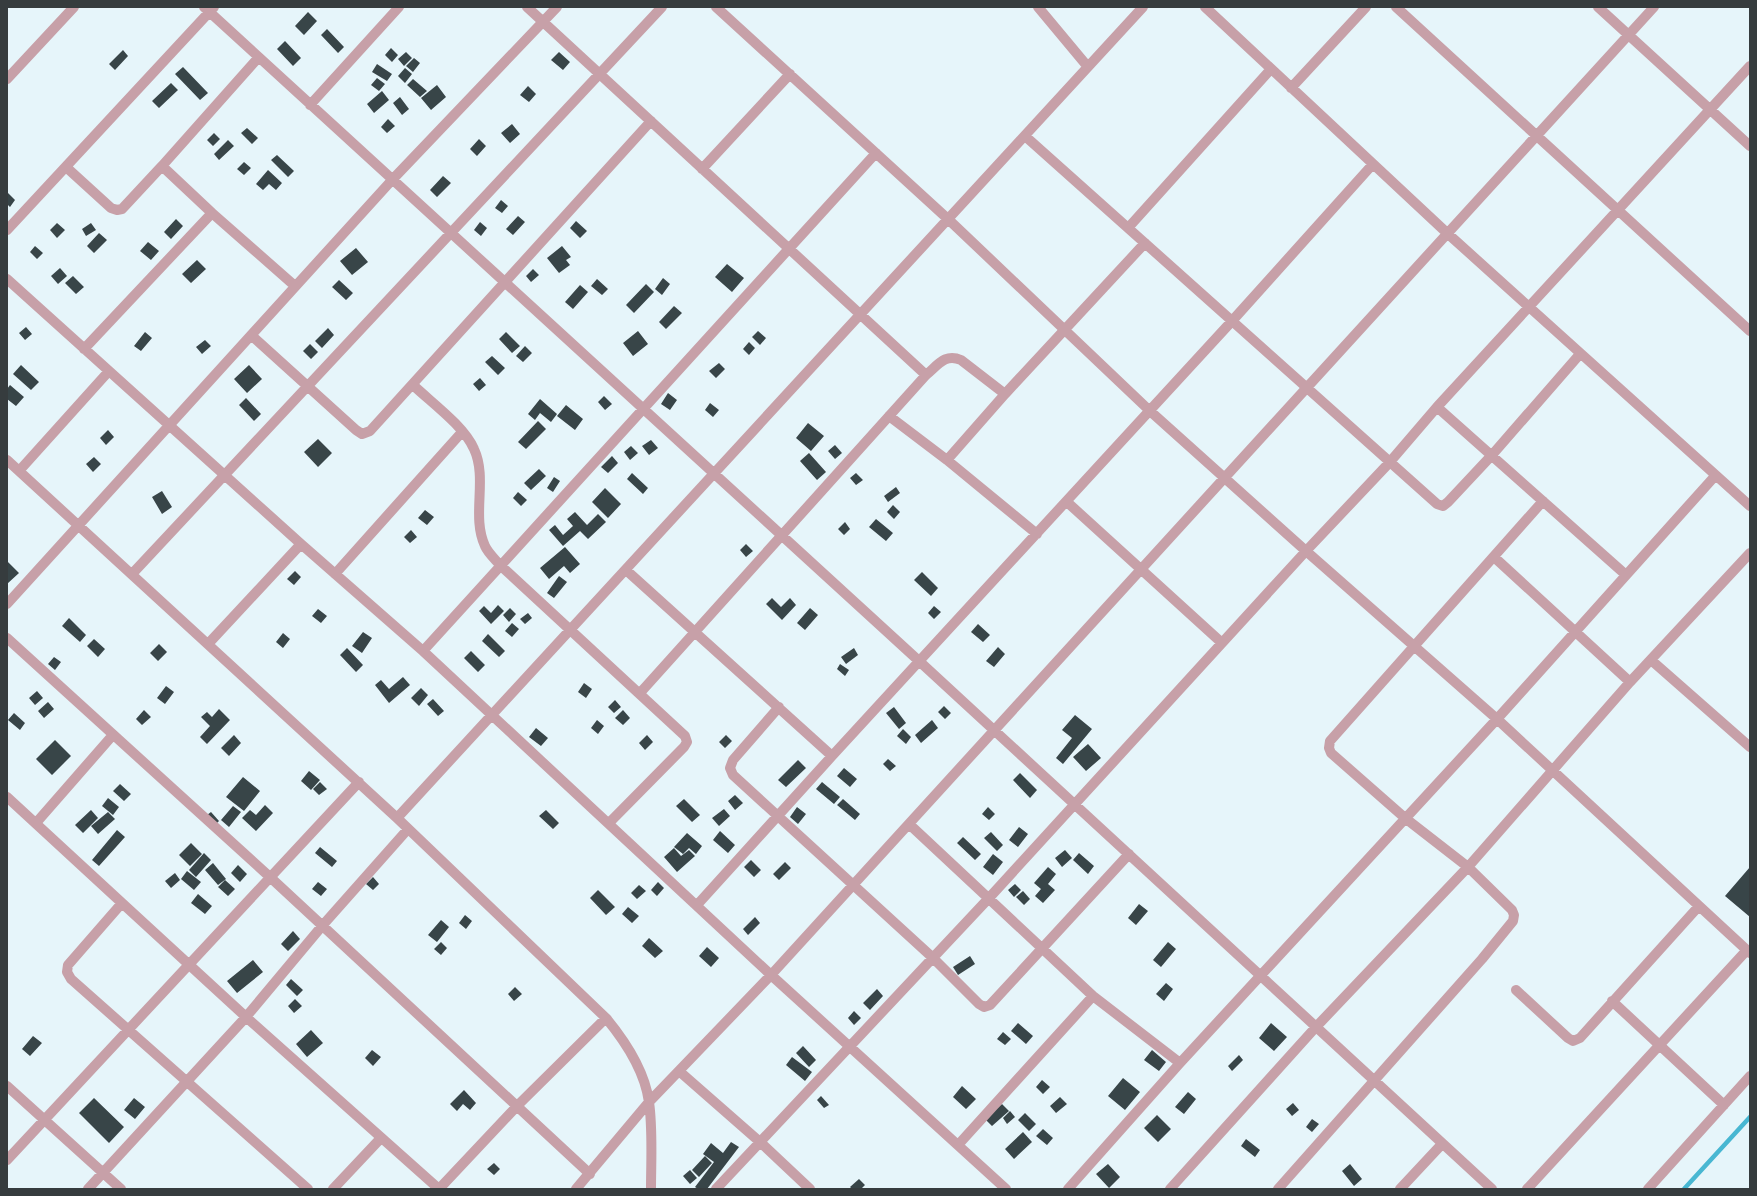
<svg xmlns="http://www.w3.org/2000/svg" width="1757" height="1196" font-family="'Alegreya Sans',sans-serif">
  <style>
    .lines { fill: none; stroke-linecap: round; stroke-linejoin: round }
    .stream { stroke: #48b7d2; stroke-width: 4.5 }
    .building { fill: #384548 }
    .minor { stroke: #c7a0a8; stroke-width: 10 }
  </style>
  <rect width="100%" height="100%" fill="#e6f5fa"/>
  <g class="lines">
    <!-- stream -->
    <path class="stream" d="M1684,1189L1750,1117"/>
  </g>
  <!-- building -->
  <path class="building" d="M308,12L317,21L304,35L295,26Z
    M327,29L344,47L338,53L321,35Z
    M285,41L301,58L293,66L277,49Z
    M391,48L398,55L392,62L385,55Z
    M123,50L128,56L115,70L109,64Z
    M406,52L412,58L404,66L398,59Z
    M559,52L570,62L563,70L551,60Z
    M414,58L420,63L413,72L406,66Z
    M377,64L392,74L387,81L372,72Z
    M183,67L208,93L200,100L175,74Z
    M405,68L412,74L405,83L398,76Z
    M377,78L385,84L379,91L371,85Z
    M413,79L427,91L420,97L407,85Z
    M171,83L178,90L159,108L152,101Z
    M437,85L446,97L431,110L421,98Z
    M528,86L536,94L529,102L520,95Z
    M382,91L389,100L374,113L367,104Z
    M400,97L409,109L402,115L393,103Z
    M388,119L395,126L387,133L381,127Z
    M512,124L520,134L510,143L501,133Z
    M247,128L258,138L252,144L241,133Z
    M214,133L220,139L213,146L207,140Z
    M479,139L486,146L477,156L470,149Z
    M228,140L234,146L219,160L214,154Z
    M277,155L294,171L288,177L271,160Z
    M244,162L251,168L244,175L237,169Z
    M268,170L282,183L276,190L269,184L263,190L256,184Z
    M443,176L451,183L437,197L430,190Z
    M7,192L15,200L10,207L7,204Z
    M501,200L508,206L502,213L495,208Z
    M518,216L525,222L513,235L506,229Z
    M176,219L183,226L171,239L164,232Z
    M576,221L587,231L580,238L570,228Z
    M480,222L487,228L481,236L474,230Z
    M57,223L65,230L57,238L50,230Z
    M91,223L96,230L86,236L82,229Z
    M99,233L107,240L94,253L87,246Z
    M148,242L159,251L151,260L140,251Z
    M35,246L43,253L37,259L30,252Z
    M562,246L571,257L566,260L570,265L559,273L547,258Z
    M356,248L368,262L352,275L340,261Z
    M197,260L206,269L191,283L182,274Z
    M727,264L744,278L732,292L715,277Z
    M60,268L67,276L58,284L51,276Z
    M533,269L539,275L531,282L526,276Z
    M73,276L84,287L76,294L65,283Z
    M663,278L670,284L662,295L655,289Z
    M597,279L608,289L602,295L591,286Z
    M339,280L353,293L346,300L332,287Z
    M646,284L654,292L634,313L626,305Z
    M580,285L588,292L573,309L565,302Z
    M674,306L682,313L666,329L659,322Z
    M26,327L32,334L25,340L19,333Z
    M328,328L334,335L322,348L315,341Z
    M638,331L648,344L633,356L623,343Z
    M758,331L766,338L760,345L752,337Z
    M145,332L152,338L141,351L134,346Z
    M506,332L520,346L512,353L499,339Z
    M205,340L211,346L202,354L196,347Z
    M749,342L755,348L749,355L743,349Z
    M310,344L318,352L311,359L303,351Z
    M525,346L532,353L523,362L516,356Z
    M492,356L505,368L498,375L485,362Z
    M719,363L725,369L716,378L709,371Z
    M21,365L39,382L31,390L13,374Z
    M249,365L262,379L247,393L234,379Z
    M480,378L486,385L479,391L473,384Z
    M10,385L24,397L16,406L7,399V389Z
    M668,393L677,400L670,410L661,404Z
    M604,396L612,404L605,410L598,402Z
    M246,398L261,414L254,421L239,405Z
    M540,399L557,414L551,422L540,413L535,420L528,414Z
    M710,403L719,410L713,417L705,410Z
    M566,405L583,419L575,430L557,416Z
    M538,421L546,429L526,449L518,442Z
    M808,423L824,436L811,451L796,438Z
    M108,430L114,437L106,445L100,438Z
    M318,439L332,453L318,467L304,452Z
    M651,440L658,448L649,455L642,446Z
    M835,445L842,453L835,459L828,451Z
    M631,446L638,453L630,460L624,452Z
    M809,453L826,472L817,480L800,461Z
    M612,456L618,463L608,473L601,467Z
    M94,457L101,464L93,472L86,464Z
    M539,469L546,476L531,490L524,483Z
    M632,473L648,488L643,494L627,479Z
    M856,473L863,480L856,485L850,478Z
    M554,477L560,481L553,492L547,488Z
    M896,487L900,493L888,502L884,496Z
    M605,488L621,504L608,518L592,502Z
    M162,491L172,507L162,514L152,497Z
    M518,492L527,500L521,506L513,498Z
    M893,505L900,512L894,519L887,512Z
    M425,510L434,517L427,525L418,518Z
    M575,512L587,525L598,514L606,522L588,539L580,531L563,546L549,530L555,525L563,535L573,526L567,519Z
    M876,519L893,533L886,541L869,527Z
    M845,522L850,529L844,535L838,529Z
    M411,530L417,537L410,543L404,537Z
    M746,544L753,551L746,557L740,550Z
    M565,547L580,564L570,573L564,566L549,579L540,568Z
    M7,561L19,573L7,584Z
    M295,571L301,577L294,585L287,579Z
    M922,572L938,588L931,596L914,580Z
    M559,576L567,582L554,598L547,593Z
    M772,598L781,607L790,598L796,605L782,620L766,604Z
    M498,605L504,611L491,624L479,611L484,606L491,613Z
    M934,606L941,612L934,619L928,613Z
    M510,608L516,614L509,622L503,615Z
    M810,608L818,615L805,630L797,623Z
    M318,609L327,616L321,623L312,616Z
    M528,613L532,618L525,624L520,619Z
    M69,618L86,635L80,642L62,626Z
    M512,623L519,629L512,637L505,631Z
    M978,624L990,635L983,642L971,632Z
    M363,632L372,638L362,653L352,646Z
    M283,633L290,639L283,648L276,642Z
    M488,634L505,651L499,657L482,641Z
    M94,639L105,649L98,657L87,646Z
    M159,644L167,652L158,661L150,653Z
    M998,647L1005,654L994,667L986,661Z
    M347,648L363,665L356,672L340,655Z
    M854,648L858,655L846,664L841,657Z
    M471,651L485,665L478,672L464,658Z
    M54,657L61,662L55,670L48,664Z
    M840,664L849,670L845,676L837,669Z
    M403,677L410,685L389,703L375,685L381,680L389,689Z
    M584,683L592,689L586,698L578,692Z
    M166,686L174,692L165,704L157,698Z
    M421,688L428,695L419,706L411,698Z
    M37,691L43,698L35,705L29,698Z
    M433,699L444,711L438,716L427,704Z
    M615,700L621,707L614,713L608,707Z
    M48,702L54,709L44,718L38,711Z
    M944,706L951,713L945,719L938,712Z
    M894,707L906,723L899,729L886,713Z
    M219,709L230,720L207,744L200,737L210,726L201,717L207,712L212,717Z
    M144,710L151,717L142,725L136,719Z
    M623,710L630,718L623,725L615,718Z
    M14,713L25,723L20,730L8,720Z
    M1075,715L1092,729L1063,764L1056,758L1072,738L1062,730Z
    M597,720L604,726L598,734L591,728Z
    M932,720L938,728L921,743L915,735Z
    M536,728L548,738L541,746L529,737Z
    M903,729L911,737L906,744L897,736Z
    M234,735L241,743L229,756L221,748Z
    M647,735L653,742L645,750L639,743Z
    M726,735L732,741L725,748L719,742Z
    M55,740L71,756L52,775L36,759Z
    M1088,744L1101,758L1086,771L1073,757Z
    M888,759L896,766L890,771L883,764Z
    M798,760L806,768L786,787L778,780Z
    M844,768L857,779L850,787L837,776Z
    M309,771L320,780L311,790L301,781Z
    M1020,773L1037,790L1030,798L1013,780Z
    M243,777L260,791L244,811L226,797Z
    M320,782L327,789L319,795L313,789Z
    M822,782L840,797L834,804L816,789Z
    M120,784L131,794L124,801L113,791Z
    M735,795L743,803L735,810L728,801Z
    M108,798L119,807L113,815L102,806Z
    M684,799L700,815L692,822L676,806Z
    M843,799L860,814L855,820L837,805Z
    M265,805L273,813L256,831L242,818L250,810L256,815Z
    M233,806L241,812L229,827L221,820Z
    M797,807L806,814L798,824L790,817Z
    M988,807L995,814L989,820L982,814Z
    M724,809L730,816L719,826L712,818Z
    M91,810L98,818L83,833L75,825Z
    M546,810L559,823L553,829L539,816Z
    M108,812L115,819L98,834L91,826Z
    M211,812L219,821L215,825L207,815Z
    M1019,827L1028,834L1018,847L1009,840Z
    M117,830L125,837L99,866L92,860Z
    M720,831L735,845L728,853L713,840Z
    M991,832L1003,845L997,851L984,838Z
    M687,833L702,846L696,854L689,848L683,854L674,847Z
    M963,837L981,854L975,860L957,843Z
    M191,843L202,854L190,866L179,855Z
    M320,847L337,861L332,867L315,853Z
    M674,848L681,856L689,850L695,856L677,872L664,857Z
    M1065,850L1072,858L1062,867L1055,858Z
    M204,853L211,860L196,877L189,870Z
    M1079,853L1094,866L1088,874L1073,860Z
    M993,854L1003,862L993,875L983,867Z
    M751,860L761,870L754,877L744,867Z
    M785,862L791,868L779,880L773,874Z
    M213,863L226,879L218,885L205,870Z
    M238,865L247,874L240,882L231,873Z
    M1048,867L1056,874L1048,884L1055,890L1043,903L1035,896L1041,889L1034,883Z
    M1750,867V917L1725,896Z
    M187,871L201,882L194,890L181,879Z
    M175,873L180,880L171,888L165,881Z
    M373,877L379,884L373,890L366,884Z
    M225,880L235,889L228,896L218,887Z
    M318,882L327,889L321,896L312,889Z
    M658,882L664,888L657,896L651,890Z
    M1015,884L1021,890L1014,897L1008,890Z
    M639,885L646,891L637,899L631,893Z
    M598,890L615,907L606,915L590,898Z
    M1023,891L1030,899L1024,905L1016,897Z
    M198,894L212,906L205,914L191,903Z
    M1139,904L1148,911L1136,925L1128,918Z
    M628,907L639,916L632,923L622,914Z
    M465,915L472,921L466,929L459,923Z
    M755,917L760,923L748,935L743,929Z
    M441,920L449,927L437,942L428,935Z
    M293,931L300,939L288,951L281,944Z
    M649,938L663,951L655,958L642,946Z
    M441,942L447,948L441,955L434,949Z
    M1168,942L1176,949L1161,967L1153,960Z
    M707,947L719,958L711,967L699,956Z
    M970,956L975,964L958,975L953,967Z
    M253,960L263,972L237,993L227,981Z
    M291,979L303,990L297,996L286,985Z
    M1166,983L1173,989L1164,1001L1156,994Z
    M515,987L522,994L514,1001L508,994Z
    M877,989L883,996L870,1010L863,1003Z
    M295,999L302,1006L294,1013L288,1006Z
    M854,1011L861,1018L854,1025L848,1018Z
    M1018,1023L1033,1036L1026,1044L1011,1031Z
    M1271,1023L1287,1037L1274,1051L1259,1038Z
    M311,1030L323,1043L307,1057L296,1044Z
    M1003,1032L1011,1039L1005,1045L997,1039Z
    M33,1036L42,1043L30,1056L22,1049Z
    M803,1046L816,1060L809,1067L796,1053Z
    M372,1050L381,1057L373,1066L365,1058Z
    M1152,1050L1166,1062L1159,1071L1144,1060Z
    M1239,1055L1243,1060L1232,1071L1228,1066Z
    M792,1057L812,1072L805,1081L786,1065Z
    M1123,1078L1140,1092L1125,1110L1108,1096Z
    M1042,1080L1050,1087L1043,1094L1036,1087Z
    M962,1086L976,1099L966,1109L953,1097Z
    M464,1090L476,1103L470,1110L463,1104L457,1111L450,1104Z
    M1188,1092L1196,1099L1184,1114L1175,1107Z
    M821,1096L829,1105L824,1108L817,1100Z
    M1060,1097L1067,1104L1056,1113L1050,1106Z
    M94,1098L124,1127L109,1143L79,1113Z
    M134,1098L145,1107L135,1119L124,1110Z
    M1293,1103L1299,1110L1292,1116L1286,1109Z
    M1002,1104L1009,1111L992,1126L985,1119Z
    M1010,1111L1015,1117L1007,1124L1003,1118Z
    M1025,1113L1036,1124L1029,1131L1018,1120Z
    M1157,1115L1171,1129L1158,1142L1144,1128Z
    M1312,1119L1319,1124L1312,1132L1306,1127Z
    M1043,1129L1053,1138L1047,1145L1036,1136Z
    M1023,1132L1032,1142L1014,1159L1005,1149Z
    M1246,1139L1260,1150L1255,1157L1241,1146Z
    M731,1142L739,1147L707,1189H698L695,1187L714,1162L703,1154L711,1143L723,1153Z
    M705,1156L712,1163L699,1177L692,1170Z
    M494,1163L500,1169L494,1175L487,1169Z
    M1108,1164L1120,1177L1109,1188L1096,1174Z
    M1350,1164L1362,1179L1354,1186L1342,1171Z
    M690,1170L697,1178L690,1184L683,1176Z
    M859,1179L865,1185L861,1189H852L850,1187Z"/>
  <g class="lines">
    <!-- minor -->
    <path class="minor" d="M204,7L919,661L1492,1189
      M527,7L926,375
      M716,7L949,220L1150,411L1306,551L1497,719L1750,953
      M1038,7L1088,67
      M1205,7L1447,233L1750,506
      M1396,7L1750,331
      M1598,7L1750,146
      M7,79L74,7
      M1291,88L1366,7
      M310,105L399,7
      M1025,136L1437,504L1443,506L1448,502L1492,455L1580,354
      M162,166L212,213L295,286
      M66,167L111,208L117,210L122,209L162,166L258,58
      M702,169L790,74
      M1128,228L1271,69
      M7,230L214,7
      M7,279L301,544L423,651L771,975L1006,1189
      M251,335L356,430L362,434L370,431L651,121
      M84,349L212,213
      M413,385C432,403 464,426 474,449C488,479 471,516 485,546C488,553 495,559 500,565L685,736L687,742L684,747L609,823
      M1437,407L1626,575
      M889,416L947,460L1037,534
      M7,460L397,818L606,1018C625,1041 645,1072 649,1102C653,1130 651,1161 651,1189
      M947,460L1005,394L1145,243
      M19,471L109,371
      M1067,502L1222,643
      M1494,557L1630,682
      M626,570L832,756
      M132,574L662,7
      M335,574L462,432
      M7,604L392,180L557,7
      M7,638L271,878L590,1174
      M208,644L301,544
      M423,651L876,153
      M1651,660L1750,747
      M640,693L926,375C938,365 945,353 961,360L1005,394
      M779,707L733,760L730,768L733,775L932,957L979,1004L984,1007L990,1005L1129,854
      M7,797L122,903
      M397,818L1143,7
      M36,823L112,736
      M909,824L1093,996L1180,1063
      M697,905L832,756L1232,321L1373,164
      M1516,990L1568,1038L1573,1041L1580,1038L1699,906
      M1612,1001L1724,1105
      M679,1071L760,1142L810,1189
      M7,1086L121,1189
      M958,1145L1093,996
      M7,1160L359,782
      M88,1189L246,1017L322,926L408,829
      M308,1189L71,979L67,972L68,965L122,903L246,1017L439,1189
      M333,1189L381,1138
      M439,1189L517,1106L606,1018
      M576,1189L649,1102L771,975L1654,7
      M716,1189L989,898L1306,551L1389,463L1437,407L1750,66
      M1068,1189L1180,1063L1497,719L1715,476
      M1170,1189L1315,1028L1468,867L1630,682L1750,553
      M1278,1189L1482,959L1513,921L1514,915L1512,910L1468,867L1405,818L1331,753L1329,748L1330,741L1543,501
      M1400,1189L1442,1144
      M1527,1189L1747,950
      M1648,1189L1750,1076"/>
  </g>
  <!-- border -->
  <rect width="1757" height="1196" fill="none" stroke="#363c3e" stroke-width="16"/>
</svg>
